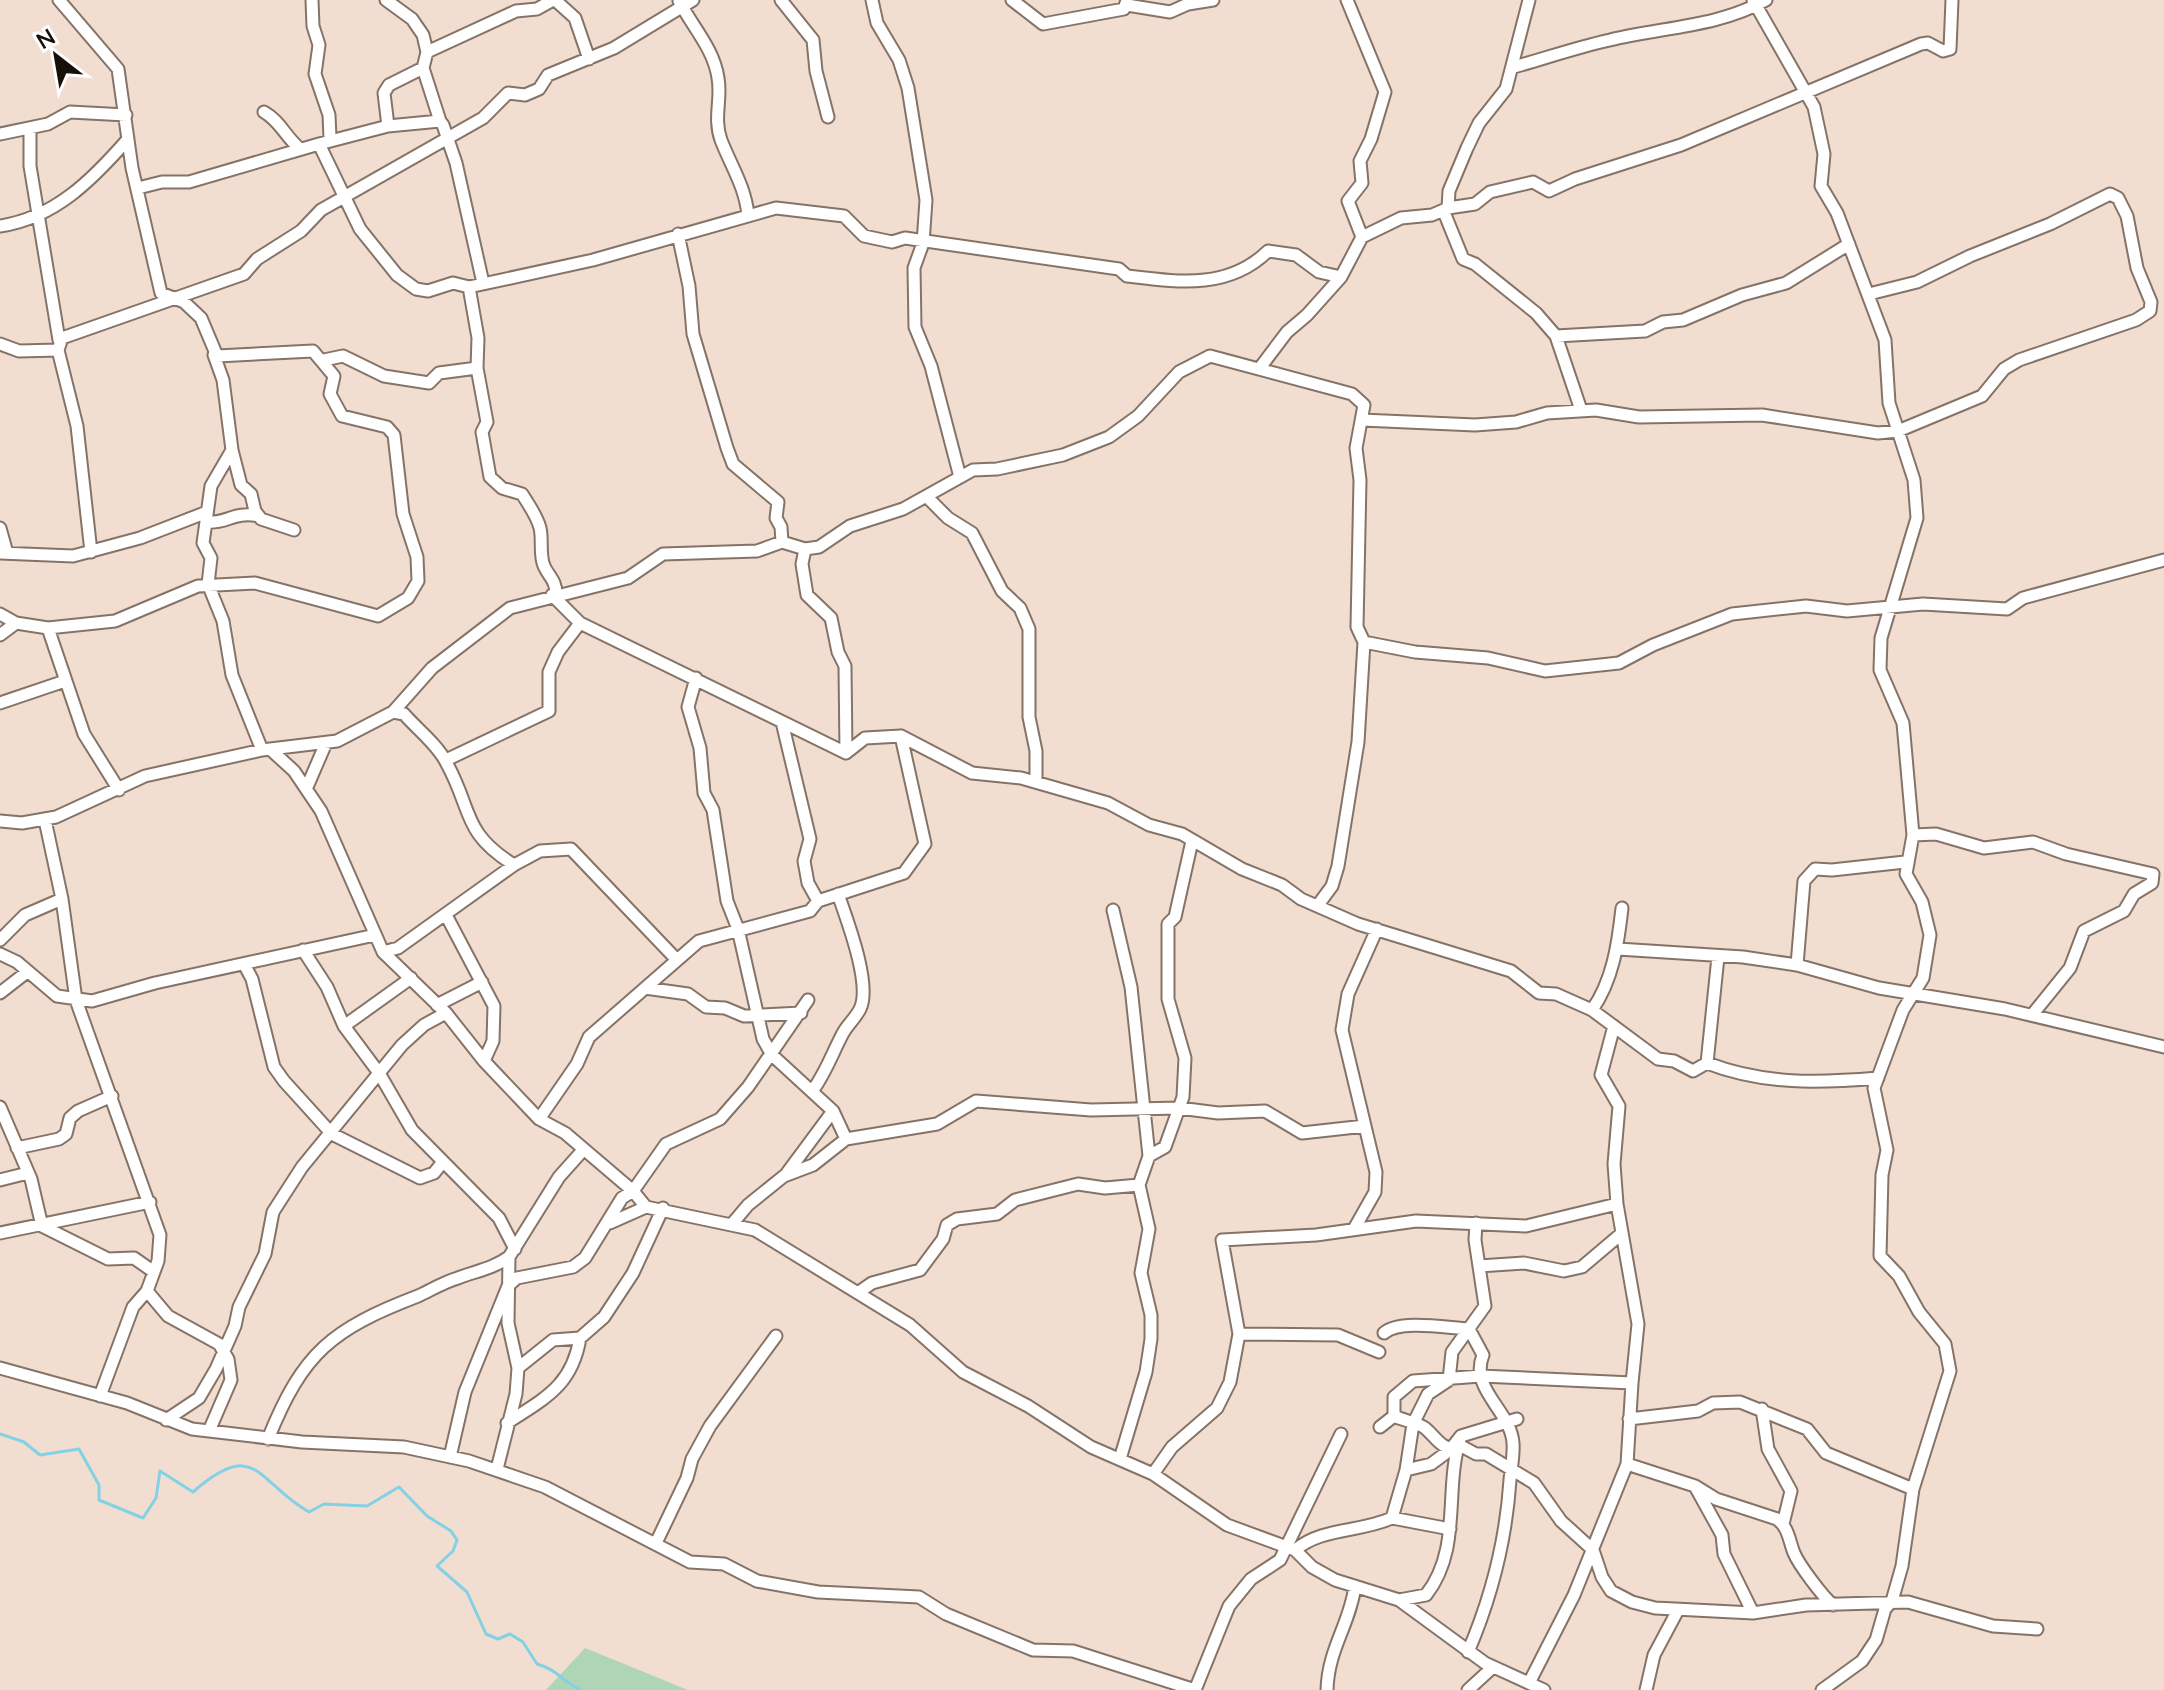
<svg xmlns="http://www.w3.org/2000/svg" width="2164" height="1690" font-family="Lato,sans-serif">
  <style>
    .green { fill: #aed6b6 }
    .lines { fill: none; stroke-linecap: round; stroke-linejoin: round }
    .stream { stroke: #83d1e4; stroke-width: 3 }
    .street-casing { stroke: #857367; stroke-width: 15 }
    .street { stroke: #fff; stroke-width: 11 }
  </style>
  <rect width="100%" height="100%" fill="#f2ded0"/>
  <!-- green -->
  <path class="green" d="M585,1648L688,1690H546Z"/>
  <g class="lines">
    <!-- stream -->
    <path class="stream" d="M0,1434L24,1442L40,1455L79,1449L99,1485V1500L143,1518L156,1498L160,1471L193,1492C257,1436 257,1483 309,1512L324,1504L367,1506L399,1487L427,1516L451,1531L457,1540L453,1551L437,1566L467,1592L486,1634L498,1639L510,1634L523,1642L537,1664C556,1669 563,1681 580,1690"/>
    <defs>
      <path id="street" d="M312,0L313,26L319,45L315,74L329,115L330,138
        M386,0L412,19L423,35L427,52L423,68L440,121
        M555,0L575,18L589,59
        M781,0L813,40L816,71L828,117
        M872,0L877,23L899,60L908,88L926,200L923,243L914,268L915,327L931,366L960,477
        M1012,0L1043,24L1124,9L1127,0
        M1347,0L1385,92L1371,139L1360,161L1362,183L1348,201L1362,237
        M1753,0L1814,107L1824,154L1821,186L1837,213L1885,340L1889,403L1914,480L1917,518L1881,638L1880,670L1903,723L1913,835L1906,874L1922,902L1930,935L1923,978L1903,1010L1874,1088L1887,1150L1882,1175L1880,1256L1899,1276L1919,1312L1945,1344L1950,1371L1913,1489L1902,1566L1892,1601L1885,1609L1876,1640L1862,1661L1822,1690
        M679,1C692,26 714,49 718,78C722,99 713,118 721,140C731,166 745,186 748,215
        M1127,5L1170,12L1188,4L1213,0
        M427,52L516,11L537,9L553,0
        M1514,67C1546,58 1578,47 1610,40C1663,27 1718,27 1766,0
        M264,112C280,121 285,136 299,148
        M388,126L440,121L443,125L456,163L483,283
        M30,129V166L59,340
        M0,134L48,124L70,112L126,115
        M319,144L388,126L384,93L389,85L423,68
        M138,188L162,182H189L319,144L360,229L397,275L416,289L428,291L453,283L469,287L478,338L477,368L487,422L482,432L490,477L502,488L522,494C529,505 537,516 540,528C543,540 539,554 544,566C549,577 556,580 556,594
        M1448,208L1475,204L1490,192L1533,182L1549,191L1575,179L1681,145L1921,44L1928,43L1943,51L1950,49L1952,0
        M1444,212L1463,259L1475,264L1536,313L1556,336L1581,410
        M0,226C55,218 93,179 128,139
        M678,234L689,286L693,334L727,448L733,464L778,502L776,518L781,527L782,542
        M469,287L593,260L776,208L844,216L864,236L892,242L905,238L1119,269L1127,276C1178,282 1228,290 1268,251L1296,255L1319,272L1341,277
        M1556,336L1645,331L1663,322L1683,320L1742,295L1786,283L1849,244
        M0,344L19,351L58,350L62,338L244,274L257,259L301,231L321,210L483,118L508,93L525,95L539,89L548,75L614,48L693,0
        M58,350L77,426L91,552
        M214,355L223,380L232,450L211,486L203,543L211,558L208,584L223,621L232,675L262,750
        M324,360L343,356L384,376L429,383L439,373L477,368
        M1259,369L1287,332L1307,315L1341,277L1362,237L1401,218L1432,215L1448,208L1449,191L1467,148L1479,123L1506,89L1529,0
        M1362,420L1475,425L1516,422L1547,413L1596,410L1639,417L1762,415L1878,433L1898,431L1982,396L2004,369L2019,360L2136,320L2150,311L2151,302L2137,268L2127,216L2118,198L2110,194L2050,224L1970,256L1917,282L1869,294
        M232,450L241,485L251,494L255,511L261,519L294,530
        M927,497L948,518L972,533L1002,591L1020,608L1029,629V717L1036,751V781
        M207,522C227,524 233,511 259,516
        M0,528L7,553
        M805,549L802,564L807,595L831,618L838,652L845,666L846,753
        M0,553L73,556L140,538L207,512
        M552,595L580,623L846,753L865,738L901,736L972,773L1021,778L1108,803L1149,825L1182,834L1242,869L1282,885L1301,899L1358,924L1511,971L1539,993L1556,994L1592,1010L1658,1059L1674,1061L1693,1071L1707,1063C1764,1085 1819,1083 1878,1078
        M0,614L16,623L48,628L115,621L198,586L255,583L378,616L408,598L418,581L417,557L403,514L394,435L387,427L342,416L330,394L334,376L313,351L217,356L201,318L184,302L161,293L132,168L118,69L59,0
        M48,628L84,734L119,790
        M0,635L16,623
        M1364,642L1415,652L1488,658L1545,671L1619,663L1653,645L1732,614L1806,606L1847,611L1923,604L2007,609L2023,598L2164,560
        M696,678L688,707L700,748L704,793L713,810L727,901L738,929L763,1039L772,1055L833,1111L846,1139
        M0,703L65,681
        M393,712L404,714C417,729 437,744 446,762C473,810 461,832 514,865
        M782,722L810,839L804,861L808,883L818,901
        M271,750L294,771L321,811L383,952L446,1013L484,1061L539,1119L565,1133L633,1191L646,1207L755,1230L910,1325L963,1372L1028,1406L1091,1447L1153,1474L1227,1525L1295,1550L1312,1567L1335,1580L1399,1600L1485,1663L1544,1690
        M446,760L549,711V672L558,652L580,623
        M307,787L326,743
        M45,820L62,899L76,1000L160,1235L158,1261L147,1291L133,1307L100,1396
        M0,821L22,823L56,817L145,776L262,750L337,741L393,712L432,668L510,608L628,578L663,554L757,551L782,542L805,549L819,547L850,526L903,509L973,470L997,469L1063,455L1109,437L1138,416L1179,372L1210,356L1352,394L1364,405L1356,448L1360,480L1357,627L1364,642L1358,742L1338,866L1332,886L1318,905
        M1913,835L1936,834L1984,848L2033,842L2066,854L2153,874L2152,883L2134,894L2124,911L2084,931L2070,968L2032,1015
        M1113,910L1131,987L1149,1156L1139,1185L1149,1229L1141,1273L1151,1315V1339L1146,1372L1120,1459
        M446,915L494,1006L493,1041L484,1061
        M0,940L25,915L62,899
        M1618,949L1743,957L1797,965L1879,988L2005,1009L2164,1047
        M303,950L327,987L344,1026L379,1073L412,1130L499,1218L515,1249
        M383,952L398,948L514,865L540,851L571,849L677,960
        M0,954L17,962L57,996L92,1001L155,983L375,935
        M244,964L252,979L274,1067L284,1081L332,1134L420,1178L434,1173L442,1163
        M1797,965L1804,881L1815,869L1832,870L1905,862
        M645,988L688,994L706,1007L725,1008L744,1016L801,1013
        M0,993L27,972
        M437,1005L482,982
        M1592,1010C1613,980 1618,944 1622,908
        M344,1026L411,978
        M1614,1026L1601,1075L1619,1106L1614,1164L1617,1204L1638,1324L1632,1383
        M1707,1063L1718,957
        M813,1090C826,1072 832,1054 842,1035C846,1026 855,1019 860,1009C872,985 847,920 838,894
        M0,1107L31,1179L42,1226L108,1259L134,1258L154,1272
        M539,1119L577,1064L589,1037L699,941L810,911L818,901L904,873L925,844L901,736
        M17,1148L59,1139L66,1134L70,1118L78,1111L112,1096
        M1149,1156L1165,1147L1183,1097L1185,1058L1168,999V924L1175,917L1192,841
        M787,1173L833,1111
        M0,1180L28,1173
        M610,1223L646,1207
        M732,1224L748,1205L784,1176L813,1165L846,1139L937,1124L976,1101L1091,1110L1179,1108L1218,1113L1265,1111L1302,1133L1365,1126
        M1354,1229L1375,1192L1376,1172L1342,1030L1348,994L1377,929
        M0,1233L150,1202
        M1479,1266L1524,1263L1564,1271L1582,1267L1621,1234
        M147,1291L168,1316L219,1344L228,1359L231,1380L209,1431
        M859,1292L872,1283L920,1270L943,1239L947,1225L957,1219L997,1214L1015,1200L1078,1184L1105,1188L1139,1185
        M1384,1333C1400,1319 1447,1328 1469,1329L1483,1355C1469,1389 1511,1411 1513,1443C1514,1455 1511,1468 1510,1480C1506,1541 1492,1596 1468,1652
        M1239,1334L1338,1335L1379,1352
        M0,1368L127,1403L192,1429L302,1442L404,1447L469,1461L545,1487L690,1562L724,1564L757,1581L818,1592L919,1597L946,1614L1033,1650L1073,1651L1195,1690
        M518,1368L553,1340L580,1338L604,1317L633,1273L663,1208
        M1762,1409L1768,1449L1791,1491L1783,1524
        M1394,1416V1397L1413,1381L1481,1376L1632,1383L1627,1464L1695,1486L1716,1499L1777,1519C1789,1528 1789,1541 1794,1553C1799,1565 1823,1597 1833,1605
        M1629,1419L1698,1411L1713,1403L1740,1402L1807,1429L1826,1453L1913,1489
        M166,1420L199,1398L216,1369L235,1326L239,1307L265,1254L273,1212L302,1167L402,1045L424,1025L446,1013
        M507,1423C545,1398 572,1386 580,1338
        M1380,1427L1394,1416C1402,1420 1419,1423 1425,1428C1439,1440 1441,1452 1463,1447L1476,1454H1486L1534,1483L1561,1521L1593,1550L1602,1577L1611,1591L1632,1602L1655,1608L1753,1613L1806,1605L1908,1602L1993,1626L2037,1629
        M268,1439C303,1352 332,1329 418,1296C431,1290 444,1282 458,1278C476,1271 492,1269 509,1257
        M450,1457L465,1392L508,1286L517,1278L573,1267L585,1258L622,1198L633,1191L666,1144L720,1119L748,1087L808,1000
        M497,1469L516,1394L518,1368L508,1323L509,1257L559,1177L584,1149
        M1406,1470L1431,1464L1450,1450L1461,1436L1517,1419
        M1153,1474L1172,1447L1217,1408L1230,1382L1239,1334L1222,1240L1316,1235L1416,1221L1526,1226L1617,1204
        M1696,1488L1722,1535L1724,1554L1753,1613
        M1392,1518L1450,1529
        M656,1543L687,1478L692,1459L710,1426L776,1336
        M1295,1550C1323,1527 1358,1533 1392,1518L1406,1470L1413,1424L1428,1394L1449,1380L1452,1352L1485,1306L1475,1240L1476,1223
        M1399,1600L1426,1595C1463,1548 1443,1488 1461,1436
        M1529,1683L1574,1595L1627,1464
        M1195,1690L1229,1606L1251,1579L1280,1560L1341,1434
        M1327,1690C1328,1649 1350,1624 1355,1586
        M1468,1690L1493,1667
        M1646,1690L1654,1655L1678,1610"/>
    </defs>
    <!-- street casing -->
    <use href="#street" class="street-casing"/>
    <!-- street -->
    <use href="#street" class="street"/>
  </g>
  <!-- north arrow -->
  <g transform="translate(56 56) rotate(329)" stroke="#ffffff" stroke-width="6" paint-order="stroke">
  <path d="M0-6L14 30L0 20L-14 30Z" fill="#16100b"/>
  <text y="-12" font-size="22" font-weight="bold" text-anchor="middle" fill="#16100b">N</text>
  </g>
</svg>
